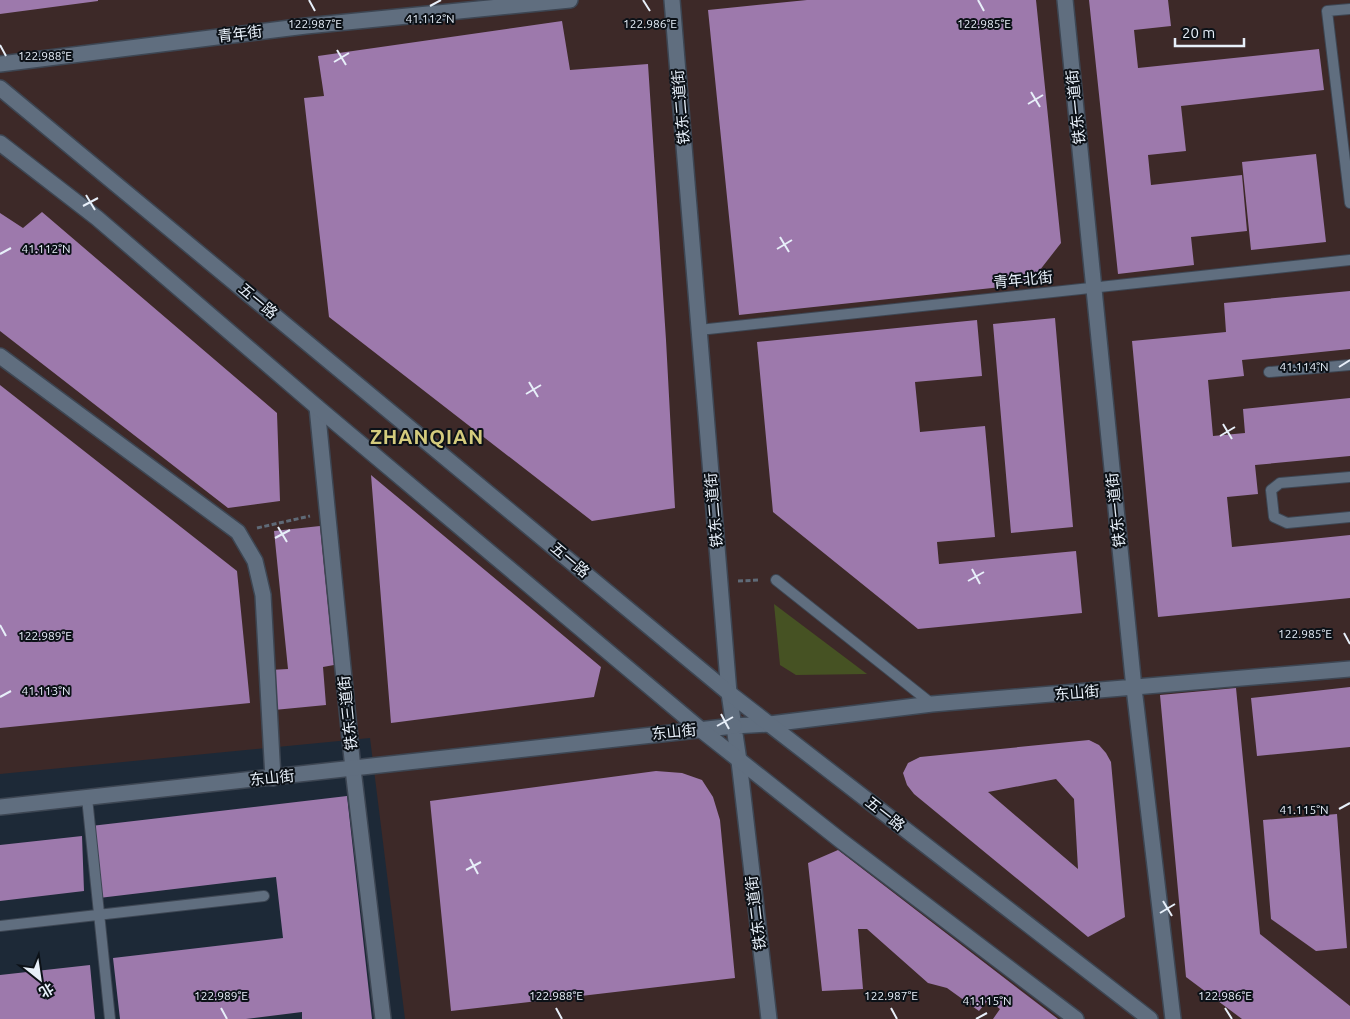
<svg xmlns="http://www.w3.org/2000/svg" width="1350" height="1019" font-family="Ubuntu,'Noto Sans SC',sans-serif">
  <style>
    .commercial { fill: #3d2928 }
    .green { fill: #465223 }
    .building { fill: #9d79ac; fill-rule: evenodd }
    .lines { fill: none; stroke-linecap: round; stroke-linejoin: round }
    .service-casing { stroke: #3d4653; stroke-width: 12 }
    .pedestrian-casing { stroke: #3d4653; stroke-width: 18 }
    .minor-casing { stroke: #3d4653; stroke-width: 18 }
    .tertiary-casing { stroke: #3d4653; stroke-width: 18 }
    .secondary-casing { stroke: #3d4653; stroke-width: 18 }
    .path { stroke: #5f6a77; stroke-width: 3; stroke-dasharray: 5 2.5; stroke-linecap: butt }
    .service { stroke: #606e7f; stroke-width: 10 }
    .pedestrian { stroke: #606e7f; stroke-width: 15 }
    .minor { stroke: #606e7f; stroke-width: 15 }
    .tertiary { stroke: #606e7f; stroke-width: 15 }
    .secondary { stroke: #606e7f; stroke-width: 15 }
    .ticks { fill: none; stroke: #e7eff9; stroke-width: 2 }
    .labels { text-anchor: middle; stroke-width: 4; stroke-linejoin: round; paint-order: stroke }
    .street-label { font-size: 15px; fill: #e7eff9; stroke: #0c1117 }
    .district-label { font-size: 20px; font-weight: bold; letter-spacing: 1px; fill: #d4cb7d; stroke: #0c1117 }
    .ticks-label { font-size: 12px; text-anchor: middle; fill: #e7eff9; stroke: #0c1117; stroke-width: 4; stroke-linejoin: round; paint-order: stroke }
  </style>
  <rect width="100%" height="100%" fill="#1d2937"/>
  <!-- commercial -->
  <path class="commercial" d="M0,0H1350V1019H405L370,738L0,774Z"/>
  <!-- green -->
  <path class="green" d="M774,604L867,674L796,675L780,665Z"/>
  <!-- building -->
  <path class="building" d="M0,0H98V1L0,14Z
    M807,0H1036L1061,243L1029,284L739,315L708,10Z
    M1089,0H1168L1171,26L1134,30L1138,68L1319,49L1324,90L1181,106L1186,151L1148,155L1151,185L1242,175L1247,231L1191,237L1194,265L1118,274Z
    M562,21L570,70L648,64L666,340L675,508L592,521L329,317L304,98L324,96L318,56Z
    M1316,154L1326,242L1251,250L1242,162Z
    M42,212L277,413L280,501L228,508L0,331V213L23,228Z
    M1350,291V349L1242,360L1244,376L1208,380L1213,436L1245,433L1243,409L1350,398V456L1255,465L1258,494L1227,497L1232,547L1350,535V598L1158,617L1132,341L1226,332L1224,303Z
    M1055,318L1073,527L1011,533L993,324Z
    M977,320L982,376L915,382L920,432L985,426L995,537L937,542L939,564L1076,551L1082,613L918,629L773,512L757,342Z
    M0,385L237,571L250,703L0,728Z
    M371,475L601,667L594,697L391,723Z
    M320,526L334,665L323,667L326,705L274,710L270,670L288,669L274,531Z
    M1350,687V747L1257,756L1251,698Z
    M1236,688L1260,934L1350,1006V1019H1242L1186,977L1160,695Z
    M1089,740L1099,745L1106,753L1111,762L1125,917L1088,937L914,794L907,785L903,773L908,763L920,757ZM1056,779L1074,799L1078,869L988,792Z
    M656,771L682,773L702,780L713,797L720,820L735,978L451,1011L430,801Z
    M347,796L372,1019H302V1012L246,1019H120L113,958L283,938L276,877L99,898L91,826Z
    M1337,814L1347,948L1316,951L1271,919L1263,820Z
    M82,836L84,891L0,901V845Z
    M838,850L1007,980L1058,1019H993L1000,1009L988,1000L979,1011L947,988L928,983L867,929H858L863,989L822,991L808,863Z
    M90,965L95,1019H0V975Z"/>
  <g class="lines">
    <defs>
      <path id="service" d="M1350,9L1327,11L1350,203
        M699,330L1350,260
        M1269,372L1350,365
        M1350,477L1280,483L1271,490L1274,517L1287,523L1350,517
        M776,580L932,704
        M87,798L110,1019
        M0,926L264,896"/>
      <path id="pedestrian" d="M672,0L729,693
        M0,64L306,26L570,0
        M0,356L238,532L255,561L263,595L273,778"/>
      <path id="minor" d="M1065,0L1134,688L1173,1019
        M317,407L353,769L383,1019
        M729,693L739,761L769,1019
        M734,726L770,724L932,704L1350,669"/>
      <path id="tertiary" d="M0,807L734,726"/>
      <path id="secondary" d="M0,88L729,693L1150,1019
        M0,143L97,218L317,407L700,729L840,840L1076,1019"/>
    </defs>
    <!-- service casing -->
    <use href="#service" class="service-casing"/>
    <!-- pedestrian casing -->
    <use href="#pedestrian" class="pedestrian-casing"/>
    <!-- minor casing -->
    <use href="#minor" class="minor-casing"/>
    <!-- tertiary casing -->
    <use href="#tertiary" class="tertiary-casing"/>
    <!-- secondary casing -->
    <use href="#secondary" class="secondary-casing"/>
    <!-- path -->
    <path class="path" d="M257,528L310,516
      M738,581L760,580"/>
    <!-- service -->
    <use href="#service" class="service"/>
    <!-- pedestrian -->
    <use href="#pedestrian" class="pedestrian"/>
    <!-- minor -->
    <use href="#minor" class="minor"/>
    <!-- tertiary -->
    <use href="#tertiary" class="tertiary"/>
    <!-- secondary -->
    <use href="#secondary" class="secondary"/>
  </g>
  <!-- ticks -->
  <path class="ticks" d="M309,0L315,11M643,0L650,11M978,0L984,11M430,6L441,0M0,45L6,56M337,50L346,65M334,62L349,53M1031,92L1040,107M1028,104L1043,95M86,195L95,210M83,206L98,198M780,237L789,252M777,249L792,240M0,254L11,248M1339,367L1350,360M529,382L538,397M526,394L541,385M1223,424L1232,439M1220,436L1235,427M278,527L287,542M275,538L290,530M972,569L980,584M968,581L984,572M0,625L6,636M1344,633L1350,644M0,697L11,691M721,714L729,729M717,726L733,717M1339,809L1350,803M470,859L478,874M466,870L481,862M1163,901L1172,916M1160,913L1175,904M221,1008L227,1019M556,1008L562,1019M891,1008L897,1019M1225,1008L1232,1019M976,1019L987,1013"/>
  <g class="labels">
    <!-- street labels -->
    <g class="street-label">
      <text transform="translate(240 34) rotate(-7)" y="5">青年街</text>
      <text transform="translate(681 107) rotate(-95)" y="5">铁东二道街</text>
      <text transform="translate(1076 107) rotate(-96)" y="5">铁东一道街</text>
      <text transform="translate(1023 280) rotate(-6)" y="5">青年北街</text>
      <text transform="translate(258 301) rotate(40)" y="5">五一路</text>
      <text transform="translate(714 510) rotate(-95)" y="5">铁东二道街</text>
      <text transform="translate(1116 510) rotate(-96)" y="5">铁东一道街</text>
      <text transform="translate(570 560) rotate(40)" y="5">五一路</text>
      <text transform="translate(1077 693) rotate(-5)" y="5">东山街</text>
      <text transform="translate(348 713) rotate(-96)" y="5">铁东三道街</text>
      <text transform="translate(674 732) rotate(-6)" y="5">东山街</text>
      <text transform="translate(272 778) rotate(-6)" y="5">东山街</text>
      <text transform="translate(885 814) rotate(38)" y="5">五一路</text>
      <text transform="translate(756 913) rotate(-97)" y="5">铁东二道街</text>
    </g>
    <!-- district labels -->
    <g class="district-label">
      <text x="427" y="444">ZHANQIAN</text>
    </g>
  </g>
  <g class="ticks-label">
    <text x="430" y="23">41.112°N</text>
    <text x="315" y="28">122.987°E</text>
    <text x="650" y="28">122.986°E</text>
    <text x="984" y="28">122.985°E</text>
    <text x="45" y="60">122.988°E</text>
    <text x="46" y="253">41.112°N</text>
    <text x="1304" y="371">41.114°N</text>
    <text x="1305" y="638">122.985°E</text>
    <text x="45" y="640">122.989°E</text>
    <text x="46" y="695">41.113°N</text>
    <text x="1304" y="814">41.115°N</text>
    <text x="221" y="1000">122.989°E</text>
    <text x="556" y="1000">122.988°E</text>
    <text x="891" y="1000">122.987°E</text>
    <text x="1225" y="1000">122.986°E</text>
    <text x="987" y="1005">41.115°N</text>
  </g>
  <!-- north arrow -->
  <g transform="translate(40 979) rotate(150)" stroke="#0c1117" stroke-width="4" paint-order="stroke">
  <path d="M0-4L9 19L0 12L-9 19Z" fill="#e7eff9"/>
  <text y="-8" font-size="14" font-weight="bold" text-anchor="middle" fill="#e7eff9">北</text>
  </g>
  <!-- scale -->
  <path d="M1175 38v8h69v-8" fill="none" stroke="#e7eff9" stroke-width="2.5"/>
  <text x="1182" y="38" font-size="15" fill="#e7eff9" stroke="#0c1117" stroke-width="4" paint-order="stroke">20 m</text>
</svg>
